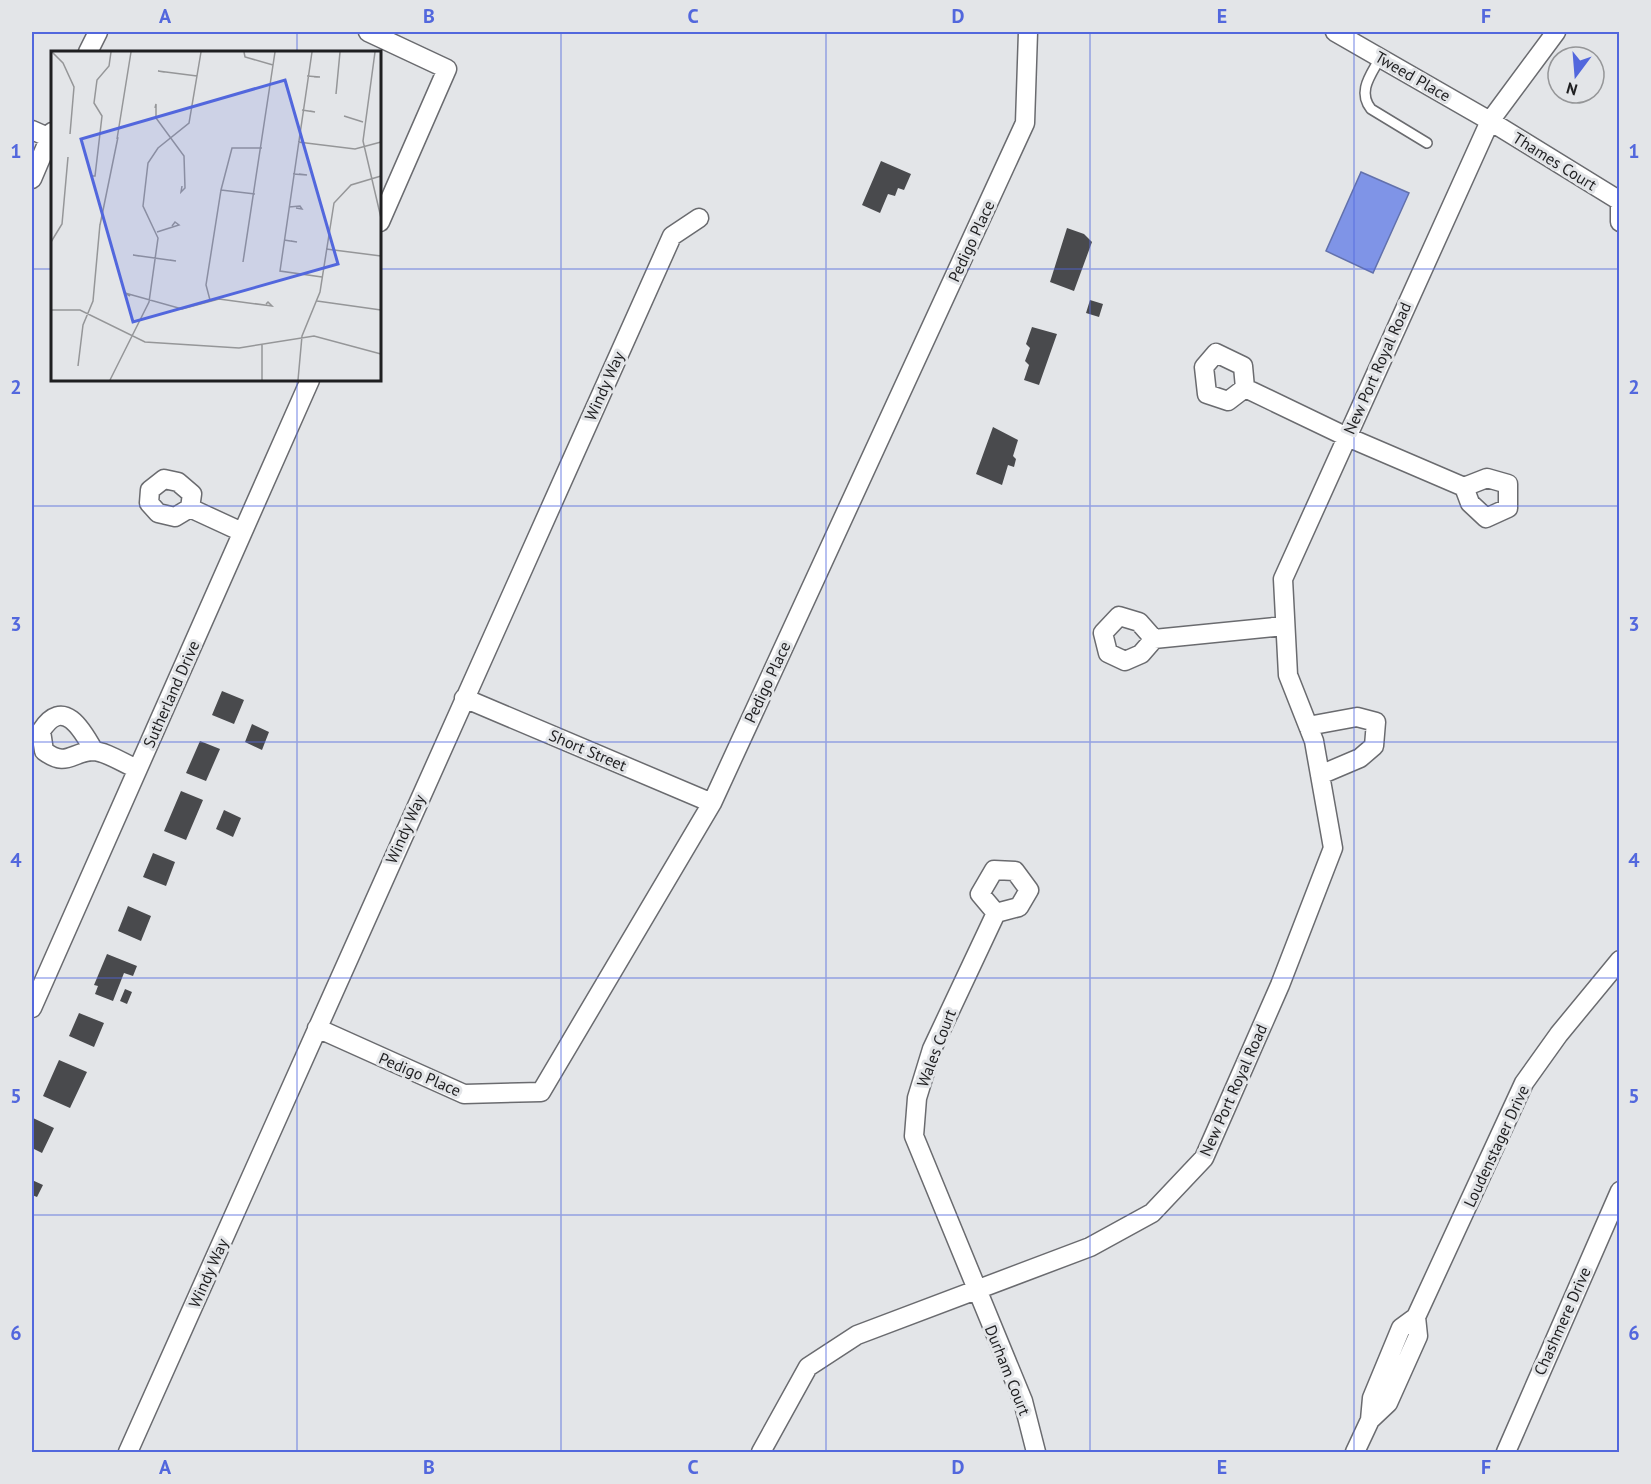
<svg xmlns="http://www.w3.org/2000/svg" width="1651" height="1484" font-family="'PT Sans',sans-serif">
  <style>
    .water { fill: #7f94e7; stroke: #6271ac; stroke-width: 1.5 }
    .building { fill: #494a4d }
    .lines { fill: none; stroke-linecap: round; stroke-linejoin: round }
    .service-casing { stroke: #6a6b6f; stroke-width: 12 }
    .minor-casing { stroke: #6a6b6f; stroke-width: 21 }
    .service { stroke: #fff; stroke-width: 9 }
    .minor { stroke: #fff; stroke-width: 18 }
    .grid { fill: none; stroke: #5267dd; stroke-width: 1.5; stroke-opacity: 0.55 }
    .labels { text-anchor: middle; stroke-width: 6; stroke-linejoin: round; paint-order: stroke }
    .street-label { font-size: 16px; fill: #1f1f21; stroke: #e3e5e8 }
    .inset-road { fill: none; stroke: #959698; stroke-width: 1.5 }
    .view { fill: #5267dd; fill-opacity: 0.15; stroke: #5267dd; stroke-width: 3 }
    .inset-edge { fill: none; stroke: #1f1f21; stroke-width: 3 }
    .neatline { fill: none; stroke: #5267dd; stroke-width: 2 }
    .grid-label { font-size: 20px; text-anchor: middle; font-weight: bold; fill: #5267dd }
  </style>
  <rect width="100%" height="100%" fill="#e3e5e8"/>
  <!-- water -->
  <path class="water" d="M1361,172L1409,193L1373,273L1326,251Z"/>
  <!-- building -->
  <path class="building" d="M881,161L911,174L904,190L898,188L895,196L888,194L880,213L862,205Z
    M1067,228L1084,234L1092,242L1074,291L1050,282Z
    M1090,300L1103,304L1099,317L1086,313Z
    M1032,327L1057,334L1039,385L1024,380L1029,365L1025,361L1030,348L1026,344Z
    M993,427L1018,440L1013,456L1016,459L1014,467L1008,465L1002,485L976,474Z
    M222,691L244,700L234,724L212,715Z
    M252,724L269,732L262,750L245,742Z
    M200,741L220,749L206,781L186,773Z
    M181,791L203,800L186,840L164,831Z
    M224,810L241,818L233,837L216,829Z
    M153,853L175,862L166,886L143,877Z
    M128,906L151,916L141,941L118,931Z
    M107,954L137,966L133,976L124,973L113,1001L95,994L98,986L94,985Z
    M125,989L132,992L127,1004L120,1001Z
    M79,1013L104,1023L94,1047L69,1036Z
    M59,1060L87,1072L70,1108L43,1096Z
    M33,1118L54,1128L42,1153L32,1148Z
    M32,1180L43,1185L37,1197L32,1195Z"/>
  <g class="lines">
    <defs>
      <path id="service" d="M1380,58C1371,75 1357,91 1371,109L1427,143"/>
      <path id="minor" d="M368,32L447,69L380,222
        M1335,32L1490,121L1620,201
        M88,52L98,32
        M32,130L50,138
        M32,179L52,132
        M1620,205V222
        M1245,388L1228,401L1207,394L1204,367L1216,353L1243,366L1245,388L1345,436L1464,487L1470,503L1486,518L1508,508V484L1487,478L1464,487
        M190,508L192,494L178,482L164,479L150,490L149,503L158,513L175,517L190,508L242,532
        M1154,639L1141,654L1125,661L1108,653L1103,633L1119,616L1139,622L1154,639L1284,626
        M464,698L712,803
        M1308,726L1357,717L1376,722L1374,746L1360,758L1320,775
        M94,751C82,729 63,696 41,731L44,751C67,768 71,752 93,751C105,751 125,764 137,769
        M996,913L1019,907L1029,890L1015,871L994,870L980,894L996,913L932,1049L917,1098L914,1136L1023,1401L1036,1452
        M32,1008L310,380
        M317,1028L464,1094L541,1092L712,803L1025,123L1028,32
        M1370,1420L1372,1398L1401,1328L1416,1317L1524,1083L1559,1034L1620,960
        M128,1452L672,236L699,218
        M761,1452L808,1367L857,1335L1090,1247L1152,1213L1204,1158L1280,985L1333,848L1314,741L1288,675L1283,579L1490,121L1556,32
        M1355,1452L1370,1420L1388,1403L1418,1336L1416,1317
        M1506,1452L1620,1191"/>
    </defs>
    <!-- service casing -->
    <use href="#service" class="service-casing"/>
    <!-- minor casing -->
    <use href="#minor" class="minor-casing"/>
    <!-- service -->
    <use href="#service" class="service"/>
    <!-- minor -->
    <use href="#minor" class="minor"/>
  </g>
  <!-- grid -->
  <path class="grid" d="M297,32V52M561,32V1452M826,32V1452M1090,32V1452M1354,32V1452M32,269H52M380,269H1620M297,380V1452M32,506H1620M32,742H1620M32,978H1620M32,1215H1620"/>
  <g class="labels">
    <!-- street labels -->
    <g class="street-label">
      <text transform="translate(1413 76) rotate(30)" y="6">Tweed Place</text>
      <text transform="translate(1555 161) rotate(32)" y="6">Thames Court</text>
      <text transform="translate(971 241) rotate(-65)" y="6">Pedigo Place</text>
      <text transform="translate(1377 368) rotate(-66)" y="6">New Port Royal Road</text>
      <text transform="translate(604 386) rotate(-66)" y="6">Windy Way</text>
      <text transform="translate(767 682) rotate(-65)" y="6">Pedigo Place</text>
      <text transform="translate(171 694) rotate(-66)" y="6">Sutherland Drive</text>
      <text transform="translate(588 750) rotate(23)" y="6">Short Street</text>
      <text transform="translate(405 829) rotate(-66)" y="6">Windy Way</text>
      <text transform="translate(936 1048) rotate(-69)" y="6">Wales Court</text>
      <text transform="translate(420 1074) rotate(23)" y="6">Pedigo Place</text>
      <text transform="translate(1233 1090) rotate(-66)" y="6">New Port Royal Road</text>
      <text transform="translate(1496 1146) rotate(-65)" y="6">Loudenstager Drive</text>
      <text transform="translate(208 1273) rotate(-66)" y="6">Windy Way</text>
      <text transform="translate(1562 1321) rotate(-66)" y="6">Chashmere Drive</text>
      <text transform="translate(1008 1370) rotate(68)" y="6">Durham Court</text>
    </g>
  </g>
  <!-- overview -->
  <g transform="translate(51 51)">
    <rect width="330" height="330" fill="#e3e5e8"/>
    <path class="inset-road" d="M1,1L12,12L23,36L19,83M193,1L194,6L222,14M261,1L229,220L271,226M324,1L312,90L330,167M113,21L107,20L146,25M256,25L269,26H263M285,43L289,1M104,57L105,53V67L133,105L134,137L130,141L131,135M251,59L264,61L259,60M293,65L312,71M66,88L80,1M247,91L304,98L330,91M242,123L256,124L248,123M40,125H44L51,65L43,52L46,29L58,15L60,1M170,139L204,143M238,156L249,155L251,158L245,157M49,174L67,86M106,181L128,174L124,171L121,175M233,189L246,191L240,190M0,191L11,173L17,106M275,198L330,205M88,205L82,204L125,210L119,209M192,211L224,1M79,245L74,242L131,258L168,248L221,255L217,251L215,253M159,249L155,234L170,139L181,97H211M266,250L330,259M0,259H29L94,291L188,297L263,285L330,303M211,294V329M27,315L32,274L42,250L49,173M59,329L98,251L107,187L92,155L97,112L107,97L138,72L150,1M247,329L251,285L269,241L283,152L300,134L330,125"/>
    <path class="view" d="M234,29L287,213L82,271L30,88Z"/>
    <rect width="330" height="330" class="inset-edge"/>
  </g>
  <!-- border -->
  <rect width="1651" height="1484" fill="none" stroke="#e3e5e8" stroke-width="66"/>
  <!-- north arrow -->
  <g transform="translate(1576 75) rotate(196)"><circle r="28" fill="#e3e5e8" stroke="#959698" stroke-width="1.5"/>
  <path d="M0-4.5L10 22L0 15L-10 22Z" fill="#5267dd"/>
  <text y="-9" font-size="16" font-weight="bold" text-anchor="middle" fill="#1f1f21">N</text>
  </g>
  <rect x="33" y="33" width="1585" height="1418" class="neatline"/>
  <g class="grid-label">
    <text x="165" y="23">A</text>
    <text x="429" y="23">B</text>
    <text x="693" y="23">C</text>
    <text x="958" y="23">D</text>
    <text x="1222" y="23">E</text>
    <text x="1486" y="23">F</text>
    <text x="16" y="158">1</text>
    <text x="1634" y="158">1</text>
    <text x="16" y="394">2</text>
    <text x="1634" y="394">2</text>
    <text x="16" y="631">3</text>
    <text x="1634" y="631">3</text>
    <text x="16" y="867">4</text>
    <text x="1634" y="867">4</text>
    <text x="16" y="1103">5</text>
    <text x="1634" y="1103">5</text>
    <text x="16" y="1340">6</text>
    <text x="1634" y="1340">6</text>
    <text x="165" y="1474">A</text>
    <text x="429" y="1474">B</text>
    <text x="693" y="1474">C</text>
    <text x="958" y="1474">D</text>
    <text x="1222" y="1474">E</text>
    <text x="1486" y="1474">F</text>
  </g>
</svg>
